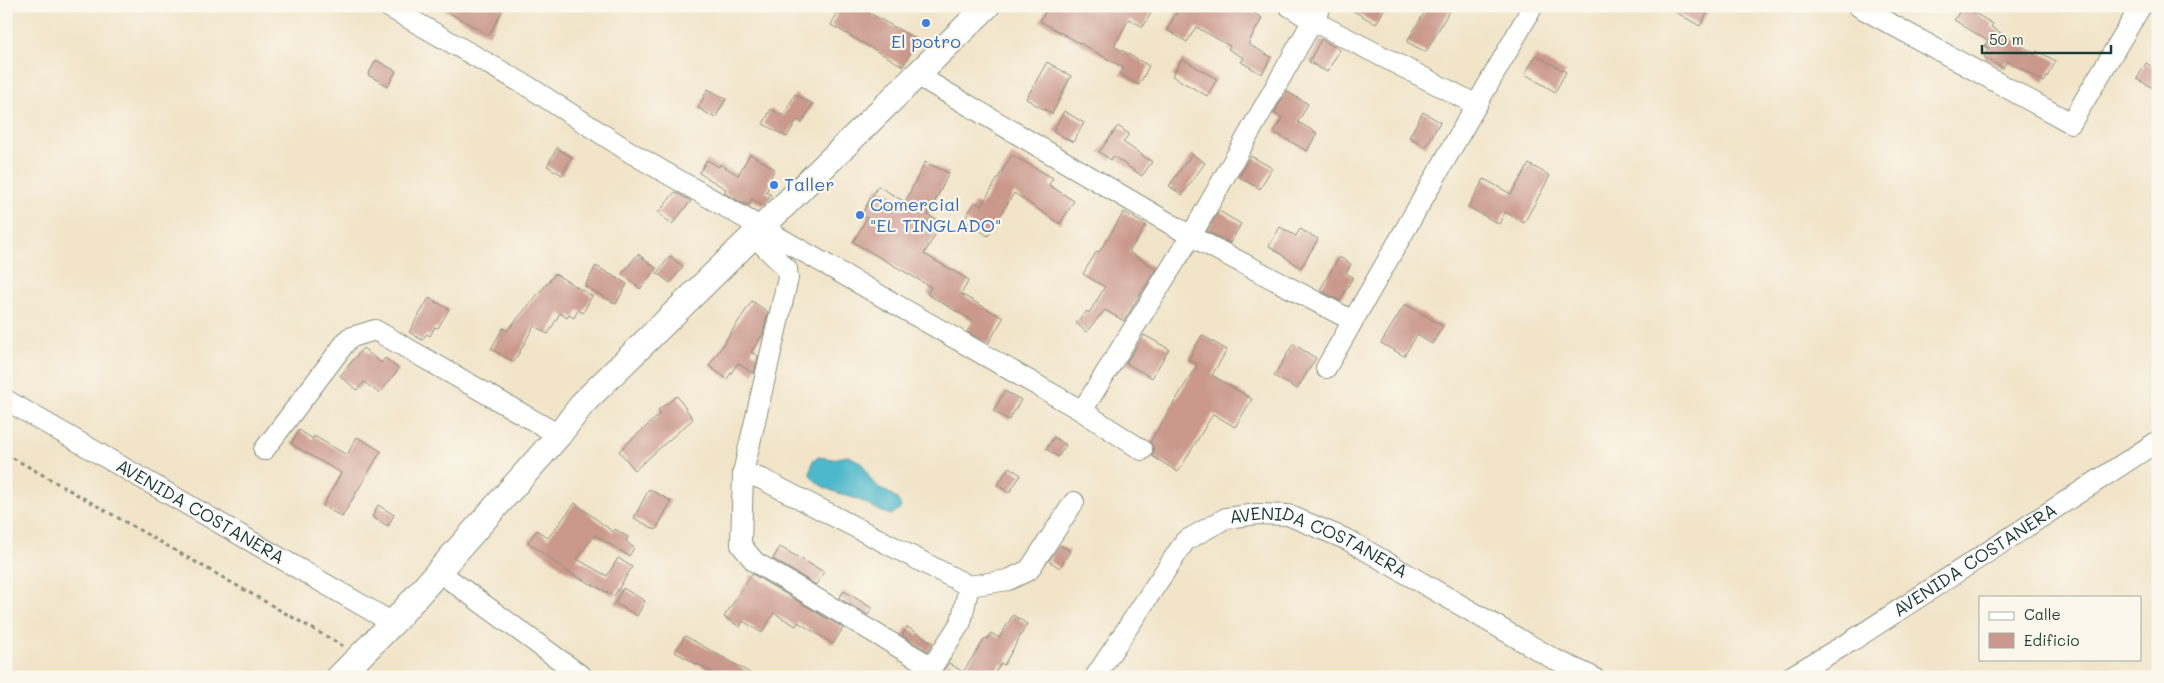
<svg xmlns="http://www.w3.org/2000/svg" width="2164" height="683" font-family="Mali,sans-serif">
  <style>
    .water { fill: #4eb8cb; stroke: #367a80 }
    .building { fill: #ca988c }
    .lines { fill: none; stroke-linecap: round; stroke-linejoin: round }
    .minor-casing { stroke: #88907e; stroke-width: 22 }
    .major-casing { stroke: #88907e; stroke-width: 27 }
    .path { stroke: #88907e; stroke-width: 3; stroke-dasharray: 4 4; stroke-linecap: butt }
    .minor { stroke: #fff; stroke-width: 20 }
    .major { stroke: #fff; stroke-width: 25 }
    .shop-dot { fill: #3f7fe0; stroke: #fbf7ec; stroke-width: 2 }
    .labels { text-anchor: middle; stroke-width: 4.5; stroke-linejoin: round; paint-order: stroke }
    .shop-label { font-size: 18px; fill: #366cbe; stroke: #fbf7ec; text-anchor: start }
    .street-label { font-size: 18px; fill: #1f3d34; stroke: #fbf7ec }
  </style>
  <rect width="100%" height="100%" fill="#fbf7ec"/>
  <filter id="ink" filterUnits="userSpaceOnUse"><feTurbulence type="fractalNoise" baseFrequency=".02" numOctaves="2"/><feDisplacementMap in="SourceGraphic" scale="10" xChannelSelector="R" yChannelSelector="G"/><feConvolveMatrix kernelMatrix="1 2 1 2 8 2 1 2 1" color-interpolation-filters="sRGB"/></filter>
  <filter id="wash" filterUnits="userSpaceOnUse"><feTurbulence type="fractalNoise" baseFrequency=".0096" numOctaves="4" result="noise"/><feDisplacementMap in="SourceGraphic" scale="20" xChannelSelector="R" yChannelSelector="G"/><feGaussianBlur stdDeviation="1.12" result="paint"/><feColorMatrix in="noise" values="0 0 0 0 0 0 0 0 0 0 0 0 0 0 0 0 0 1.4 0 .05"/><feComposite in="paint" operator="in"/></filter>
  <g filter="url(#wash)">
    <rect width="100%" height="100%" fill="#f1e4c9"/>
    <!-- water -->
    <path class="water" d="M847,456C872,464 862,473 876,485C886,494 898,493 901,508L891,515C880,512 870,505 859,500C842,493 820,491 810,474L813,460L819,457L833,459Z"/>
    <g id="blocks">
      <!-- building -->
      <path class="building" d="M437,6H505L489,35Z
        M841,6H873L869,13L918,40L903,66L831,25Z
        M1048,6H1155L1143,27L1129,19L1114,46L1149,66L1139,85L1120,74L1124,68L1040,21Z
        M1180,6H1242L1262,18L1248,44L1271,57L1262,74L1241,62L1244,58L1228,49L1230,46L1196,27L1187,42L1167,30Z
        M1345,6H1386L1376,24Z
        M1428,6H1452L1426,52L1407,42Z
        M1665,6H1711L1700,26Z
        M1963,6L1993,24L1991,27L2035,54L2037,51L2056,61L2044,82L2007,61L2003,68L1984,57L1989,48L1985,46L1988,41L1954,20Z
        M1321,39L1340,50L1327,72L1309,62Z
        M1536,55L1566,72L1555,92L1525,74Z
        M1182,59L1217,79L1207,96L1172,76Z
        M376,60L396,71L388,86L368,75Z
        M1047,62L1071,76L1052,114L1026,99Z
        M2146,63L2158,70V91L2137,79Z
        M708,89L726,99L715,118L698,108Z
        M1286,91L1308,104L1298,122L1317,133L1307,151L1274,132L1282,118L1274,113Z
        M795,94L813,104L802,123L797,120L787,137L763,124L771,109L783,116Z
        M1064,111L1084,123L1073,142L1053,131Z
        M1423,112L1440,122L1426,147L1409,137Z
        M1118,126L1129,134L1123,142L1152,162L1142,176L1113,156L1111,160L1099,152Z
        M557,148L572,157L562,175L547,166Z
        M750,154L775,169L768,182L771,184L766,192L771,195L763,206L752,199L749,205L742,203L724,193L726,189L699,173L707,160L719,167L720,164L738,175Z
        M1192,154L1205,163L1182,195L1169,186Z
        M1012,155L1053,178L1049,185L1074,201L1060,224L1014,193L988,236L964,220L975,202L981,206Z
        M1251,156L1272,168L1260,189L1239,177Z
        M925,162L949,173L928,215L942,223L924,254L969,280L961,294L1003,318L988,344L967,332L973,321L927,294L931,287L853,242L867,218L861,215L878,186L905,202Z
        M1529,164L1550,176L1524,223L1505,212L1499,224L1468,207L1484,179L1511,194Z
        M675,192L691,201L672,224L658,213Z
        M1219,211L1241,224L1230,243L1207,231Z
        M1124,212L1146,225L1129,252L1156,269L1124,321L1105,310L1086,332L1076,323L1087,311L1089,313L1105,287L1083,274L1097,251L1099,252Z
        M1280,227L1296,236L1300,229L1318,239L1301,268L1269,246Z
        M638,254L656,268L640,289L622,274Z
        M670,256L683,267L670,283L657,273Z
        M1339,257L1351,264L1346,273L1353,277L1340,301L1320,290Z
        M596,266L627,284L616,304L585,286Z
        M555,274L592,296L583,313L578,310L574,318L569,315L567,318L560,313L548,334L534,326L514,362L491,349L503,328L507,331Z
        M429,298L449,309L438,328L435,327L430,336L427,334L422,340L409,332Z
        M752,301L768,312L763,334L751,352L758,356L754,374L738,363L727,379L709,366Z
        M1405,304L1443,326L1432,344L1417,335L1404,356L1381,343Z
        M1144,335L1169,349L1152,378L1126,363Z
        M1202,335L1227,350L1212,375L1252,399L1235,427L1213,414L1178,472L1152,456L1154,450L1150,442L1197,365L1188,360Z
        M1293,344L1316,358L1297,389L1274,376Z
        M363,348L381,363L385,358L399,369L379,393L364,382L357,390L340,376Z
        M1005,391L1021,400L1009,420L993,411Z
        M677,396L693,419L635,470L619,451L660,414L658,410Z
        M299,430L313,439L314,436L347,455L357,437L381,451L342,517L323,506L341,473L291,444Z
        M1054,437L1066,445L1058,457L1046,449Z
        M1009,467L1021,475L1009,493L997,485Z
        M649,489L671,501L656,530L634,518Z
        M575,503L613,532L615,529L628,537L626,541L634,548L629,556L595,535L577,559L607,576L618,558L632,567L614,596L566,571L528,542L537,530L548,538Z
        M378,505L394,515L388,526L372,517Z
        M1060,545L1070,551L1060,568L1049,561Z
        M780,547L824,572L816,585L773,559Z
        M752,574L843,628L833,644L798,622L796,626L774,613L762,633L743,621L740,627L724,617Z
        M623,588L645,601L637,616L615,603Z
        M844,591L872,608L868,615L839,598Z
        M1013,615L1027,624L1004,665L1001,663L992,677H938L949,663L963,672L985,638L987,639L991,633L999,638Z
        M907,627L933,643L928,651L902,636Z
        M685,636L710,650L757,677H720L698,664V665L675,652Z"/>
    </g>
  </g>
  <g filter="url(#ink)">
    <use href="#blocks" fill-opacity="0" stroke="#88907e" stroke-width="1"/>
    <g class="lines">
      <defs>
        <g id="minor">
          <path d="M387,6L529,87L633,154L1082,411L1142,450"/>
          <path d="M1289,6L1313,21L1477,105"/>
          <path d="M1858,6L2071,123L2141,6"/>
          <path d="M927,81L1191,236L1353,321"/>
          <path d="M762,244L787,269L788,278L743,473L741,545L755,562L932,667L961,622L969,586"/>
          <path d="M1326,368L1533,6"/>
          <path id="s1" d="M6,400L393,623"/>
          <path d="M1082,411L1191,236L1321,6"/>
          <path d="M264,450L349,338L375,330L559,435"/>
          <path d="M743,473L762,479L969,586L1008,580L1029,570L1074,502"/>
          <path d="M438,571L583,677"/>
          <path id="s2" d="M1095,677L1185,541L1226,518L1257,514L1288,515L1348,540L1552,658L1593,677"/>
          <path id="s3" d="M1790,677L1853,640L2158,441"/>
        </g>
        <path id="major" d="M339,677L393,623L559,435L583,403L987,6"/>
      </defs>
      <!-- minor casing -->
      <use href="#minor" class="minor-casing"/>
      <!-- major casing -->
      <use href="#major" class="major-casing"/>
      <!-- path -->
      <path class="path" d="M6,454L343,646"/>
      <!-- minor -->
      <use href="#minor" class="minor"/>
      <!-- major -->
      <use href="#major" class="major"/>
    </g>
  </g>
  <!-- markers -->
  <g class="shop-dot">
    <circle cx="926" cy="23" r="5"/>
    <circle cx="774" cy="185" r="5"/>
    <circle cx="860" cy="215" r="5"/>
  </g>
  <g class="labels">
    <!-- shop labels -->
    <g class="shop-label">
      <text x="926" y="48" text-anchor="middle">El potro</text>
      <text x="784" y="191">Taller</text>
      <text x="870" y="211">Comercial<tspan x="870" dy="21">"EL TINGLADO"</tspan></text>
    </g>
    <!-- street labels -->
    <g class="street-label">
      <text dy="6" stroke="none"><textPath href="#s1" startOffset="224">AVENIDA COSTANERA</textPath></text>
      <text dy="6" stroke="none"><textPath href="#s2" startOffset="309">AVENIDA COSTANERA</textPath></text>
      <text dy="6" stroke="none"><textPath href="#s3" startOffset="219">AVENIDA COSTANERA</textPath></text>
    </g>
  </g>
  <!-- margin -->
  <rect width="2164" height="683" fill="none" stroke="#fbf7ec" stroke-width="25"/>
  <!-- legend -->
  <rect x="1979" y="596" width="162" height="65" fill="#fbf7ec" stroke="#a3ada2"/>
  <rect x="1989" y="612" width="25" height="8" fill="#ffffff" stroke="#a3ada2"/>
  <text x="2024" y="620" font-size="15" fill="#1f3d34">Calle</text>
  <rect x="1989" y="633" width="25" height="15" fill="#ca988c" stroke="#a3ada2"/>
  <text x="2024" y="646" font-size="15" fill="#1f3d34">Edificio</text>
  <!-- scale -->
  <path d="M1982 45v8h129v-8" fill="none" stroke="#1f3d34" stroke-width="2.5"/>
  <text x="1989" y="45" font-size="15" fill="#1f3d34" stroke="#fbf7ec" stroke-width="4" paint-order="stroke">50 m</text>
</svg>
